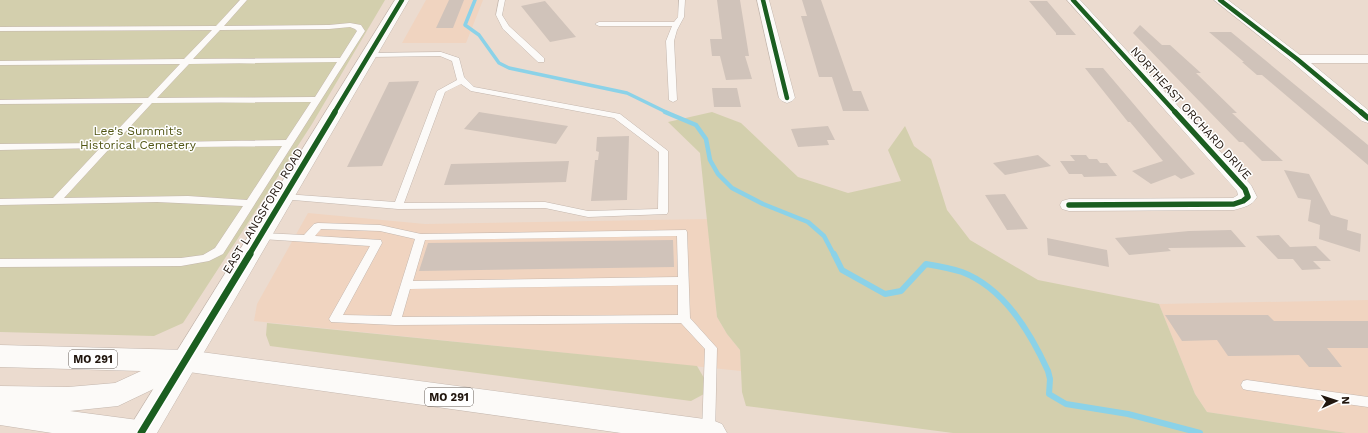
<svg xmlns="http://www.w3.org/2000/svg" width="1368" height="433" font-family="'Work Sans',sans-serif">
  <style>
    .built { fill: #f0d4c0 }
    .green { fill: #d3cfad }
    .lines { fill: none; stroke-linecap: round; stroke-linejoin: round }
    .stream-far2 { stroke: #8bd2e8; stroke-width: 3.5 }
    .stream-far1 { stroke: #8bd2e8; stroke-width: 4.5 }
    .stream { stroke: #8bd2e8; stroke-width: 6 }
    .building { fill: #d0c3ba }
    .lane-casing { stroke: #c4b7ae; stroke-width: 1 }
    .street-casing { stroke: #c4b7ae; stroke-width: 1 }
    .secondary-casing { stroke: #c4b7ae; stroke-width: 1 }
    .primary-casing { stroke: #c4b7ae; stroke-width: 1 }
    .lane { fill: #fcfaf8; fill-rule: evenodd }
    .street { fill: #fcfaf8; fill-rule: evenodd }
    .secondary { fill: #fcfaf8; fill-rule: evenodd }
    .primary { fill: #fcfaf8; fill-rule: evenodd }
    .cycleway-far2-casing { stroke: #fff; stroke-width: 6 }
    .cycleway-far1-casing { stroke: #fff; stroke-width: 8 }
    .cycleway-casing { stroke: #fff; stroke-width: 10 }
    .cycleway-far2 { stroke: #1b5e20; stroke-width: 4.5 }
    .cycleway-far1 { stroke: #1b5e20; stroke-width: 5.5 }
    .cycleway { stroke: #1b5e20; stroke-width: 7 }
    .labels { text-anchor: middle; stroke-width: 3; stroke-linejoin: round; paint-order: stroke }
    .shield { fill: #fff; stroke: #645c56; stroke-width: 1 }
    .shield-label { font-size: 11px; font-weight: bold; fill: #21160e }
    .street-label { font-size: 12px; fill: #21160e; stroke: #fff }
    .park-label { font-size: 12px; fill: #515514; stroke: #fff }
  </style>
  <rect width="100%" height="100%" fill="#ebdbcf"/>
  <!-- built -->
  <path class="built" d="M426,0H483L466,43H402Z
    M308,213L425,224L708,219L717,317L727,334L740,350L741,371L254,321L257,304Z
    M1368,300V433H1346L1207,412L1195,394L1159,304Z"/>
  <!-- green -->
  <path class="green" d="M0,0H385L312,124L183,323L154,336L0,332Z
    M712,112L741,123L798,177L848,193L901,181L888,150L905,126L914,146L931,159L947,210L970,240L1038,280L1159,304L1195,394L1207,412L1346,433H953L746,406L742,392L740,350L727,334L717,317L700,153L668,122Z
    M267,323L697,366L704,378V394L691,401L270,346L266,335Z"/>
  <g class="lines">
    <!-- stream-far2 -->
    <path class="stream-far2" d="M475,0L465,25L479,35L499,63L509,68L627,93L668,113"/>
    <!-- stream-far1 -->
    <path class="stream-far1" d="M665,112L696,125L706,139L710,160L718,174L732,188L763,204L808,222L824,236L834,255"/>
    <!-- stream -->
    <path class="stream" d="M834,254L842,270L885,294L901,291L926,264C938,266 950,268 962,272C1004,288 1030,332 1048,371L1050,379L1049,394L1066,404L1128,414L1200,433"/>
  </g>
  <!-- building -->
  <path class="building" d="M449,0H464L453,28H436Z
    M717,0H740L749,56H745L752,79L726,80L720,56H712L710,39H722Z
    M802,0H821L853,91H861L869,111H843L832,77H819L801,16H807Z
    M545,1L576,37L550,42L521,6Z
    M1029,1H1047L1076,35H1056V33Z
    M1140,25L1162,45H1170L1201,73H1196L1237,113H1232L1283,161H1262L1243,142H1239L1133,33Z
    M1209,32H1231L1368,145V165L1262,75H1257L1242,62H1244Z
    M1085,68H1103L1154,128L1195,174L1181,179L1175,175L1151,184L1132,171L1163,161L1130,122H1128Z
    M419,81L382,166L347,167L389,82Z
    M712,88H737L741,107H714Z
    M479,112L568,126L556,144L464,129Z
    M828,126L835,140H827L829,145L798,147L791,129Z
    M629,136L627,200L591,201L595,160H598L599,152L596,151L597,137Z
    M1038,155L1051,166L1005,175L993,163Z
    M1070,155H1086L1089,159H1097L1100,163H1107L1117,176L1084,177L1082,174H1069L1060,161H1075Z
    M569,161L566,182L444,185L451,164Z
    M1284,170L1309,174L1331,215L1348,220L1347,230L1361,234L1360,252L1319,239L1320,225L1308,221L1311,200L1298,198Z
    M1005,194L1028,229L1007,230L985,195Z
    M1231,230L1246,247L1168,248L1171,251L1129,255L1115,238L1189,231Z
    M1279,235L1290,247L1316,246L1331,261H1313L1321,269L1302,270L1293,259H1278L1256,236Z
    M1047,238L1107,250L1109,267L1048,255Z
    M673,240L674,267L419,271L428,243Z
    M1165,315H1268L1274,321H1368V348H1327L1342,367H1309L1299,355L1228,356L1217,340L1182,341Z"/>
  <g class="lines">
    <defs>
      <path id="lane" d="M240,0H247L224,26L329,25L350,23L361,25L365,31L223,254L209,261L181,266L0,267V259L181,258L203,255L215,248L243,206L157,202L0,205V199L53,198L100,148L0,150V144L105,143L143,103L0,104V100L148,98L180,64L0,65V61L184,59L212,30L0,31V27L216,26ZM350,27L355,29L357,31L340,58L193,59L220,30L329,29ZM337,62L315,97L157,98L189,64ZM311,102L286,140L115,143L152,103ZM282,146L247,200L188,196L64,198L110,148Z
        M499,0H505L502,15L509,26L544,58V62H538L503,29L496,15Z
        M679,0H685L684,17L677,30L674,41L677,100L673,102L669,100L666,41L672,26H599L595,24L599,22H674L678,17Z
        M441,52L459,58L464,77L474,87L620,114L668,151V212L667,214L588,217L545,208L398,209L282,199L280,197L282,195L285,194L395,202L437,91L457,80L452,61L440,56L370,57L366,55L370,53ZM461,84L471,91L614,118L659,152L658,209L588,211L545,202L404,203L445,92Z
        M318,223L380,225L421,234L686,230L687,232L690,318L717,348L715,433L702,432L705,349L681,323L395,325L331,322L329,319L370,246L262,239L257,236L262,233L304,235L314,224ZM321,229L380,231L415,239L391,316L343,315L382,243L381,240L315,236ZM677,236L678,277L413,281L425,240ZM678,285V315L402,317L410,289Z
        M1247,380L1368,397V407L1247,390L1243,389L1241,385L1243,381Z"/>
      <path id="street" d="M757,0H769L795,98L792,101L787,103L782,101L779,98Z
        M1067,0H1080L1251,185L1257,197C1252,206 1244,207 1234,210L1069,211L1062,209L1060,205L1062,201L1069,199L1233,198L1238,195L1237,191Z
        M1214,0H1228L1300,55H1368V63H1311L1368,110V123L1362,121L1292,62Z"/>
      <path id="secondary" d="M395,0H409L157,433H126Z"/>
      <path id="primary" d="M0,345L186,350L712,420L722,424L727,433H621L189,372L118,406L70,411L138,420L148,424L153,433H52L0,425V386L68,387L115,383L141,371L0,367Z"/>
    </defs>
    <!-- lane casing -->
    <use href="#lane" class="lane-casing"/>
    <!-- street casing -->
    <use href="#street" class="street-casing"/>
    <!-- secondary casing -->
    <use href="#secondary" class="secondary-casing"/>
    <!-- primary casing -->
    <use href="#primary" class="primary-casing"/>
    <!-- lane -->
    <use href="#lane" class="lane"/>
    <!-- street -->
    <use href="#street" class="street"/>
    <!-- secondary -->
    <use href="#secondary" class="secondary"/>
    <!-- primary -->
    <use href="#primary" class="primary"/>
    <defs>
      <path id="cycleway-far2" d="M763,0L787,98
        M1073,0L1176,113
        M1220,0L1297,59L1362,113
        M334,113L402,0"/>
      <path id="cycleway-far1" d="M1361,112L1368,118
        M1069,205L1234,204L1243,201L1248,197L1245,189L1175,112
        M249,255L335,112"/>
      <path id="cycleway" d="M141,433L250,254"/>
    </defs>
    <!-- cycleway-far2 casing -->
    <use href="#cycleway-far2" class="cycleway-far2-casing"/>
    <!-- cycleway-far1 casing -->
    <use href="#cycleway-far1" class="cycleway-far1-casing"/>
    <!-- cycleway casing -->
    <use href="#cycleway" class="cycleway-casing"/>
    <!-- cycleway-far2 -->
    <use href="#cycleway-far2" class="cycleway-far2"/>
    <!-- cycleway-far1 -->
    <use href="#cycleway-far1" class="cycleway-far1"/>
    <!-- cycleway -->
    <use href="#cycleway" class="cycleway"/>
  </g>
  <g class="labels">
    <!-- shield labels -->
    <g class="shield">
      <rect x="69" y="350" width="48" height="18" rx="3"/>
      <rect x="425" y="388" width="48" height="18" rx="3"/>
    </g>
    <g class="shield-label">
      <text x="93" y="363">MO 291</text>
      <text x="449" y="401">MO 291</text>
    </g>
    <!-- street labels -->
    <g class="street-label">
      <text transform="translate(1191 113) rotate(48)" y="4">NORTHEAST ORCHARD DRIVE</text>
      <text transform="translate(263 211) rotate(-59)" y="4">EAST LANGSFORD ROAD</text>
    </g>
    <!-- park labels -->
    <g class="park-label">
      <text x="138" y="135">Lee's Summit's<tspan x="138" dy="14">Historical Cemetery</tspan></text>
    </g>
  </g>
  <!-- north arrow -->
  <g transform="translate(1336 401) rotate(87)" stroke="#ffffff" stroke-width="3" paint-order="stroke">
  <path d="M0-3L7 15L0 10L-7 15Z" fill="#21160e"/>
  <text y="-6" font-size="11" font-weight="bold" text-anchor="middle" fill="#21160e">N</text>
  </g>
</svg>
